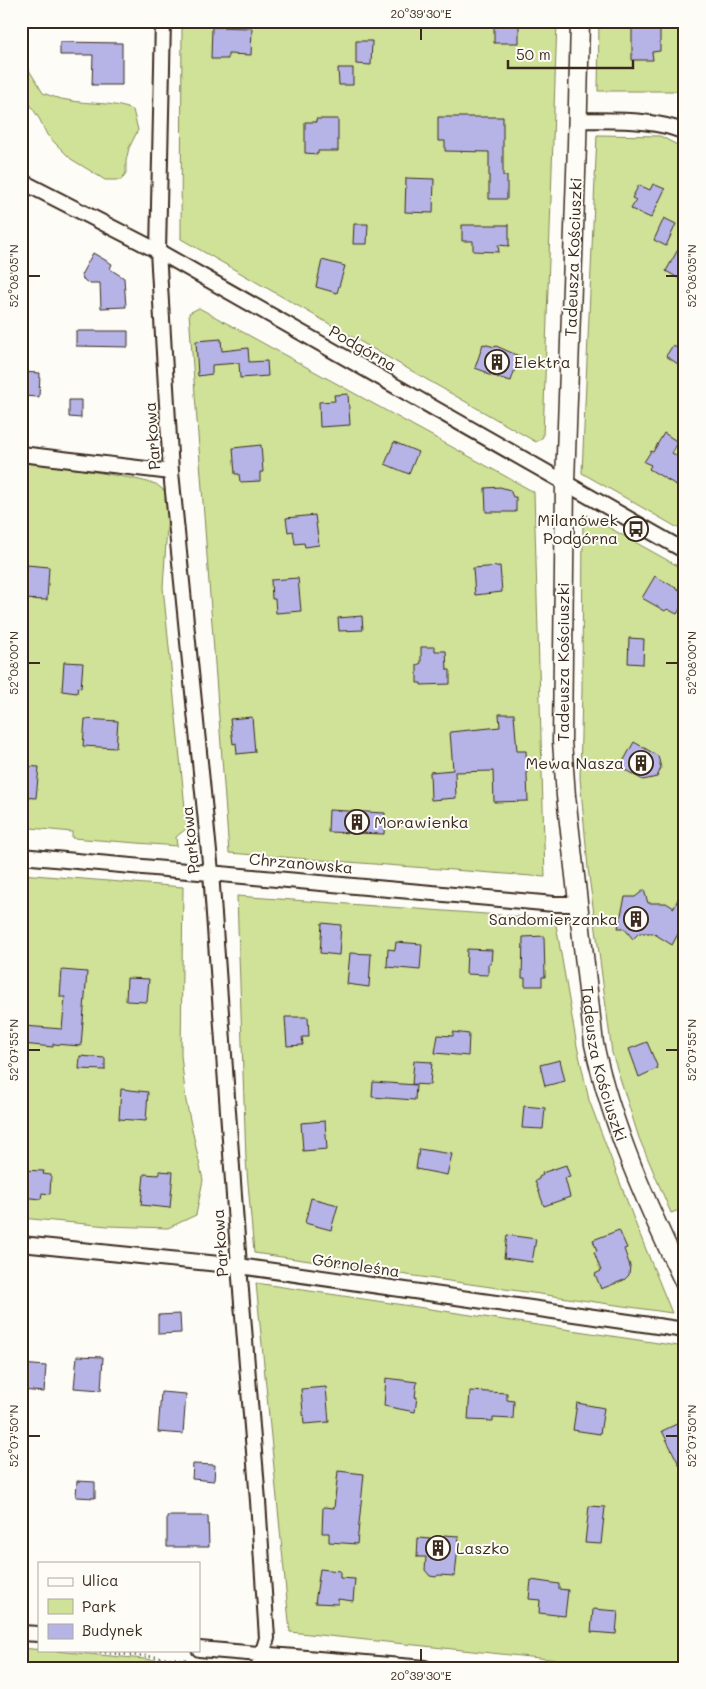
<svg xmlns="http://www.w3.org/2000/svg" width="706" height="1689" font-family="Mali,sans-serif">
  <style>
    .green { fill: #cfe297; stroke: #85865a }
    .building { fill: #b6b4e6; stroke: #3b2a1e }
    .lines { fill: none; stroke-linecap: round; stroke-linejoin: round }
    .minor-casing { stroke: #3b2a1e; stroke-width: 18 }
    .tertiary-casing { stroke: #3b2a1e; stroke-width: 21 }
    .path { stroke: #3b2a1e; stroke-width: 3; stroke-dasharray: 1 4; stroke-linecap: butt }
    .minor { stroke: #fdfcf7; stroke-width: 14 }
    .tertiary { stroke: #fdfcf7; stroke-width: 18 }
    .ticks { fill: none; stroke: #3b2a1e; stroke-width: 2 }
    .labels { text-anchor: middle; stroke-width: 4; stroke-linejoin: round; paint-order: stroke }
    .street-label { font-size: 16px; fill: #3b2a1e; stroke: #fdfcf7 }
    .poi-label { font-size: 16px; fill: #3b2a1e; stroke: #fdfcf7; text-anchor: start }
    .neatline { fill: none; stroke: #3b2a1e; stroke-width: 2 }
    .ticks-label { font-size: 12px; text-anchor: middle; fill: #3b2a1e }
  </style>
  <rect width="100%" height="100%" fill="#fdfcf7"/>
  <filter id="ink" filterUnits="userSpaceOnUse"><feTurbulence type="fractalNoise" baseFrequency=".02" numOctaves="2"/><feDisplacementMap in="SourceGraphic" scale="10" xChannelSelector="R" yChannelSelector="G"/><feConvolveMatrix kernelMatrix="1 2 1 2 8 2 1 2 1" color-interpolation-filters="sRGB"/></filter>
  <g filter="url(#ink)">
    <!-- green -->
    <path class="green" d="M182,21H557L543,437L536,442L181,239Z
      M599,21H685V95L678,91H598Z
      M21,57L43,93C51,96 59,99 67,100C89,105 112,101 133,110L138,130L129,148L126,161V173L121,180H105L89,170L71,159L47,135L40,120L21,90Z
      M597,135L660,136L685,149V532L582,473Z
      M199,308L534,492L545,877L229,853L189,313Z
      M21,462L66,467L131,478L156,484L166,492L168,513L163,587L187,828L176,837L177,846L72,838V832L21,827Z
      M583,513L685,570V1208L671,1213L639,1138L612,1053L588,868L580,778L582,690Z
      M21,874L183,887L181,1055L186,1101L203,1180L196,1215L168,1228L108,1226L21,1218Z
      M237,896L555,919L577,1046L589,1100L636,1225L672,1313L254,1253L246,1160Z
      M256,1283L685,1347V1668H635L290,1632Z
      M21,1648L234,1667V1668H21Z"/>
    <!-- building -->
    <path class="building" d="M494,21H519V43H494Z
      M212,27L252,28L251,55L228,54V59H211Z
      M632,28H660V51L652,52L653,60H632Z
      M356,41H372L371,65L356,64Z
      M60,42L122,43V85H92L93,55H60Z
      M338,68H353V85H339Z
      M438,117H503V176H507V199H489V152L445,151V141H438Z
      M316,119H338V151H318V154L305,153V122H316Z
      M406,178L434,179L433,213L405,212Z
      M653,184L665,189L651,218L631,209L636,200L632,198L639,185L650,190Z
      M664,218L676,224L666,246L654,240Z
      M354,224H368L367,244H353Z
      M462,225H509V246L498,245L499,252L473,251V241H462Z
      M685,237V282L666,271Z
      M93,253L112,264L110,269L124,278L126,307L101,308L100,283H88L83,279L81,275Z
      M322,260L345,266L337,293L316,287Z
      M76,331H128V347L76,346Z
      M221,339L222,351L248,348L249,362L267,361L268,376L240,378L239,363L212,365V374L198,376L196,341Z
      M483,344L495,347L496,346L519,356L511,381L486,374V372L475,368Z
      M673,345L685,354L678,364L666,356Z
      M21,372L40,373L39,397L21,396Z
      M348,394L350,425L320,427L319,402L335,401L334,395Z
      M69,400H81V418L69,417Z
      M664,433L678,442L672,453L685,460V475L678,486L649,469L651,465L644,462L651,451L653,452Z
      M394,442L418,452L409,474L385,464Z
      M261,445L263,472H260V481L240,482L239,474H235L233,448Z
      M500,487L510,490L513,497H516V512H486L485,488Z
      M315,515L319,545L305,547L304,543L295,544L293,531L288,532L286,518Z
      M27,565L49,567L47,600L21,599V569H27Z
      M500,566L502,592L475,595L473,568Z
      M655,576L685,593V601L677,614L667,609L665,611L642,598Z
      M298,578L301,611L276,613L275,599H272L271,580Z
      M362,616L363,630L339,631L338,618Z
      M629,638L644,639L643,664L628,663Z
      M421,647H435V651H446L447,670H450V684L421,685V683H417V665L421,663Z
      M64,662L83,663L81,688L78,687L77,693L62,691Z
      M499,714H514L517,751H526L528,801L494,802L493,771L455,772L456,798L431,800L430,772L453,770L450,732L500,727Z
      M252,717L255,752L237,754L236,743L233,744L230,719Z
      M85,719L118,721L116,748L83,746Z
      M634,742L658,756L661,768L657,777L643,780L620,767Z
      M25,766L39,767L36,798L22,797Z
      M329,810L385,813L384,834L328,832Z
      M685,883V921L672,945L653,933H639L633,939L624,928H618L625,897H635L644,890L648,903H666L674,908Z
      M322,923L341,925L339,955L320,953Z
      M544,936L545,977H542V986H525V978H522L523,937Z
      M396,942L422,944L420,970L387,967L388,949L395,950Z
      M467,949L492,950L491,964H488V975L466,974Z
      M350,953L371,954L369,987L347,984Z
      M62,970L87,972L81,1046L53,1044V1047L22,1044L24,1026L62,1029L65,997H60Z
      M127,978L149,979L147,1002L126,1001Z
      M285,1017H308L309,1037H302L303,1045L287,1046Z
      M453,1032L469,1034L468,1056L435,1053L438,1035L453,1036Z
      M647,1042L658,1068L639,1077L629,1049Z
      M80,1056L105,1058V1070L79,1069Z
      M560,1060L565,1081L545,1086L540,1065Z
      M414,1061L432,1062L430,1085L412,1084Z
      M373,1082L416,1085L415,1100L372,1097Z
      M121,1089L148,1092L146,1121L119,1119Z
      M524,1106L545,1108L543,1129L522,1128Z
      M325,1121L327,1149L303,1151L301,1123Z
      M419,1149L452,1154L447,1175L416,1169Z
      M566,1165L570,1177L565,1178L570,1197L544,1206L535,1181L539,1179V1177L543,1175L542,1173Z
      M21,1170L44,1171L43,1174L51,1175L50,1194L42,1193L41,1199L21,1197Z
      M159,1171L173,1172L170,1208L141,1205L144,1174L159,1175Z
      M311,1198L338,1205L331,1230L305,1223Z
      M619,1230L627,1248L624,1249L630,1266L629,1275L624,1280L601,1289L595,1274L601,1271L594,1252L597,1251L593,1240Z
      M507,1235L536,1239L532,1262L504,1258Z
      M180,1314L181,1333L158,1334V1315Z
      M77,1356L103,1357L101,1390L74,1388Z
      M21,1364L46,1366L44,1392L21,1390Z
      M386,1378L417,1382L415,1397H417L415,1412L384,1406Z
      M326,1387L329,1422L304,1424L301,1389Z
      M470,1391L507,1393V1400L514,1401L513,1419L493,1418V1421L468,1420Z
      M161,1392L186,1394L183,1434L158,1432Z
      M577,1403L604,1408L600,1434L573,1430Z
      M685,1420V1476L662,1431Z
      M193,1464L215,1465L214,1481L192,1479Z
      M338,1471L364,1474L357,1544L329,1542V1533H322L323,1507L334,1508Z
      M77,1481L95,1482V1498L76,1497Z
      M589,1506L605,1507L601,1544L585,1543Z
      M167,1516H208L209,1547H167Z
      M444,1535L459,1536L455,1576L438,1575L436,1577L430,1576L425,1570L426,1557H417L418,1538L443,1540Z
      M320,1569L340,1571V1578L355,1579L353,1601L338,1599V1604L315,1603Z
      M531,1580L559,1584V1589L568,1590L565,1616L539,1613L540,1600L529,1599Z
      M593,1609L618,1611L616,1634L591,1632Z"/>
    <g class="lines">
      <defs>
        <path id="minor" d="M163,21L158,251L171,472L211,872L239,1266L258,1501L267,1638L258,1668
          M578,120C614,121 651,118 685,132
          M21,181L158,251L685,551
          M21,454L171,472
          M21,856L554,904H578
          M21,1244L239,1266L685,1330
          M21,1633L39,1634
          M199,1649L425,1668"/>
        <g id="tertiary">
          <path id="s1" d="M580,21L577,145L565,482L562,741L566,796L594,1044C612,1128 648,1207 685,1284"/>
        </g>
      </defs>
      <!-- minor casing -->
      <use href="#minor" class="minor-casing"/>
      <!-- tertiary casing -->
      <use href="#tertiary" class="tertiary-casing"/>
      <!-- path -->
      <path class="path" d="M21,162L29,167
        M75,1650L189,1660"/>
      <!-- minor -->
      <use href="#minor" class="minor"/>
      <!-- tertiary -->
      <use href="#tertiary" class="tertiary"/>
    </g>
  </g>
  <!-- ticks -->
  <path class="ticks" d="M421,28V40M28,276H40M666,276H678M28,663H40M666,663H678M28,1050H40M666,1050H678M28,1436H40M666,1436H678M421,1649V1662"/>
  <!-- icons -->
  <defs>
    <symbol id="building-ring" viewBox="-11 -11 22 22"><circle r="9.5" fill="#fdfcf7" stroke="#3b2a1e" stroke-width="1.5"/><path d="M-4-6H4V6H1V3H-1V6H-4ZM-2.5-4.3h1.7v1.8h-1.7ZM.8-4.3h1.7v1.8H.8ZM-2.5-1h1.7V.8h-1.7ZM.8-1h1.7V.8H.8Z" fill="#3b2a1e"/></symbol>
    <symbol id="bus-ring" viewBox="-11 -11 22 22"><circle r="9.5" fill="#fdfcf7" stroke="#3b2a1e" stroke-width="1.5"/><path d="M-5-6H5V4H4V6H2V4H-2V6H-4V4H-5ZM-3.5-4V0h7V-4ZM-3.5 1.2v1.5H-2V1.2ZM2 1.2v1.5H3.5V1.2Z" fill="#3b2a1e"/></symbol>
  </defs>
  <g fill-rule="evenodd">
    <use href="#building-ring" x="483" y="348" width="28" height="28"/>
    <use href="#bus-ring" x="622" y="515" width="28" height="28"/>
    <use href="#building-ring" x="627" y="749" width="28" height="28"/>
    <use href="#building-ring" x="343" y="808" width="28" height="28"/>
    <use href="#building-ring" x="622" y="905" width="28" height="28"/>
    <use href="#building-ring" x="424" y="1534" width="28" height="28"/>
  </g>
  <g class="labels">
    <!-- street labels -->
    <g class="street-label">
      <text transform="translate(573 257) rotate(-88)" y="6">Tadeusza Kościuszki</text>
      <text transform="translate(363 348) rotate(30)" y="6">Podgórna</text>
      <text transform="translate(152 436) rotate(-94)" y="6">Parkowa</text>
      <text transform="translate(563 662) rotate(-90)" y="6">Tadeusza Kościuszki</text>
      <text transform="translate(190 840) rotate(-96)" y="6">Parkowa</text>
      <text transform="translate(301 863) rotate(5)" y="6">Chrzanowska</text>
      <text dy="6" stroke="none"><textPath href="#s1" startOffset="1046">Tadeusza Kościuszki</textPath></text>
      <text transform="translate(220 1243) rotate(-94)" y="6">Parkowa</text>
      <text transform="translate(356 1265) rotate(8)" y="6">Górnoleśna</text>
    </g>
    <!-- poi labels -->
    <g class="poi-label">
      <text x="514" y="368">Elektra</text>
      <text x="618" y="526" text-anchor="end">Milanówek<tspan x="618" dy="18">Podgórna</tspan></text>
      <text x="624" y="769" text-anchor="end">Mewa Nasza</text>
      <text x="374" y="828">Morawienka</text>
      <text x="618" y="925" text-anchor="end">Sandomierzanka</text>
      <text x="456" y="1554">Laszko</text>
    </g>
  </g>
  <!-- margin -->
  <rect width="706" height="1689" fill="none" stroke="#fdfcf7" stroke-width="55"/>
  <!-- legend -->
  <rect x="38" y="1562" width="162" height="90" fill="#fdfcf7" stroke="#afa8a0"/>
  <rect x="48" y="1578" width="25" height="8" fill="#fdfcf7" stroke="#afa8a0"/>
  <text x="82" y="1586" font-size="15" fill="#3b2a1e">Ulica</text>
  <rect x="48" y="1599" width="25" height="15" fill="#cfe297" stroke="#afa8a0"/>
  <text x="82" y="1612" font-size="15" fill="#3b2a1e">Park</text>
  <rect x="48" y="1624" width="25" height="15" fill="#b6b4e6" stroke="#afa8a0"/>
  <text x="82" y="1636" font-size="15" fill="#3b2a1e">Budynek</text>
  <!-- scale -->
  <path d="M508 60v8h125v-8" fill="none" stroke="#3b2a1e" stroke-width="2.5"/>
  <text x="516" y="60" font-size="15" fill="#3b2a1e" stroke="#fdfcf7" stroke-width="4" paint-order="stroke">50 m</text>
  <rect x="28" y="28" width="650" height="1634" class="neatline"/>
  <g class="ticks-label">
    <text x="421" y="18">20°39'30"E</text>
    <text transform="translate(14 276) rotate(-90)" y="4">52°08'05"N</text>
    <text transform="translate(692 276) rotate(-90)" y="4">52°08'05"N</text>
    <text transform="translate(14 663) rotate(-90)" y="4">52°08'00"N</text>
    <text transform="translate(692 663) rotate(-90)" y="4">52°08'00"N</text>
    <text transform="translate(14 1050) rotate(-90)" y="4">52°07'55"N</text>
    <text transform="translate(692 1050) rotate(-90)" y="4">52°07'55"N</text>
    <text transform="translate(14 1436) rotate(-90)" y="4">52°07'50"N</text>
    <text transform="translate(692 1436) rotate(-90)" y="4">52°07'50"N</text>
    <text x="421" y="1680">20°39'30"E</text>
  </g>
</svg>
